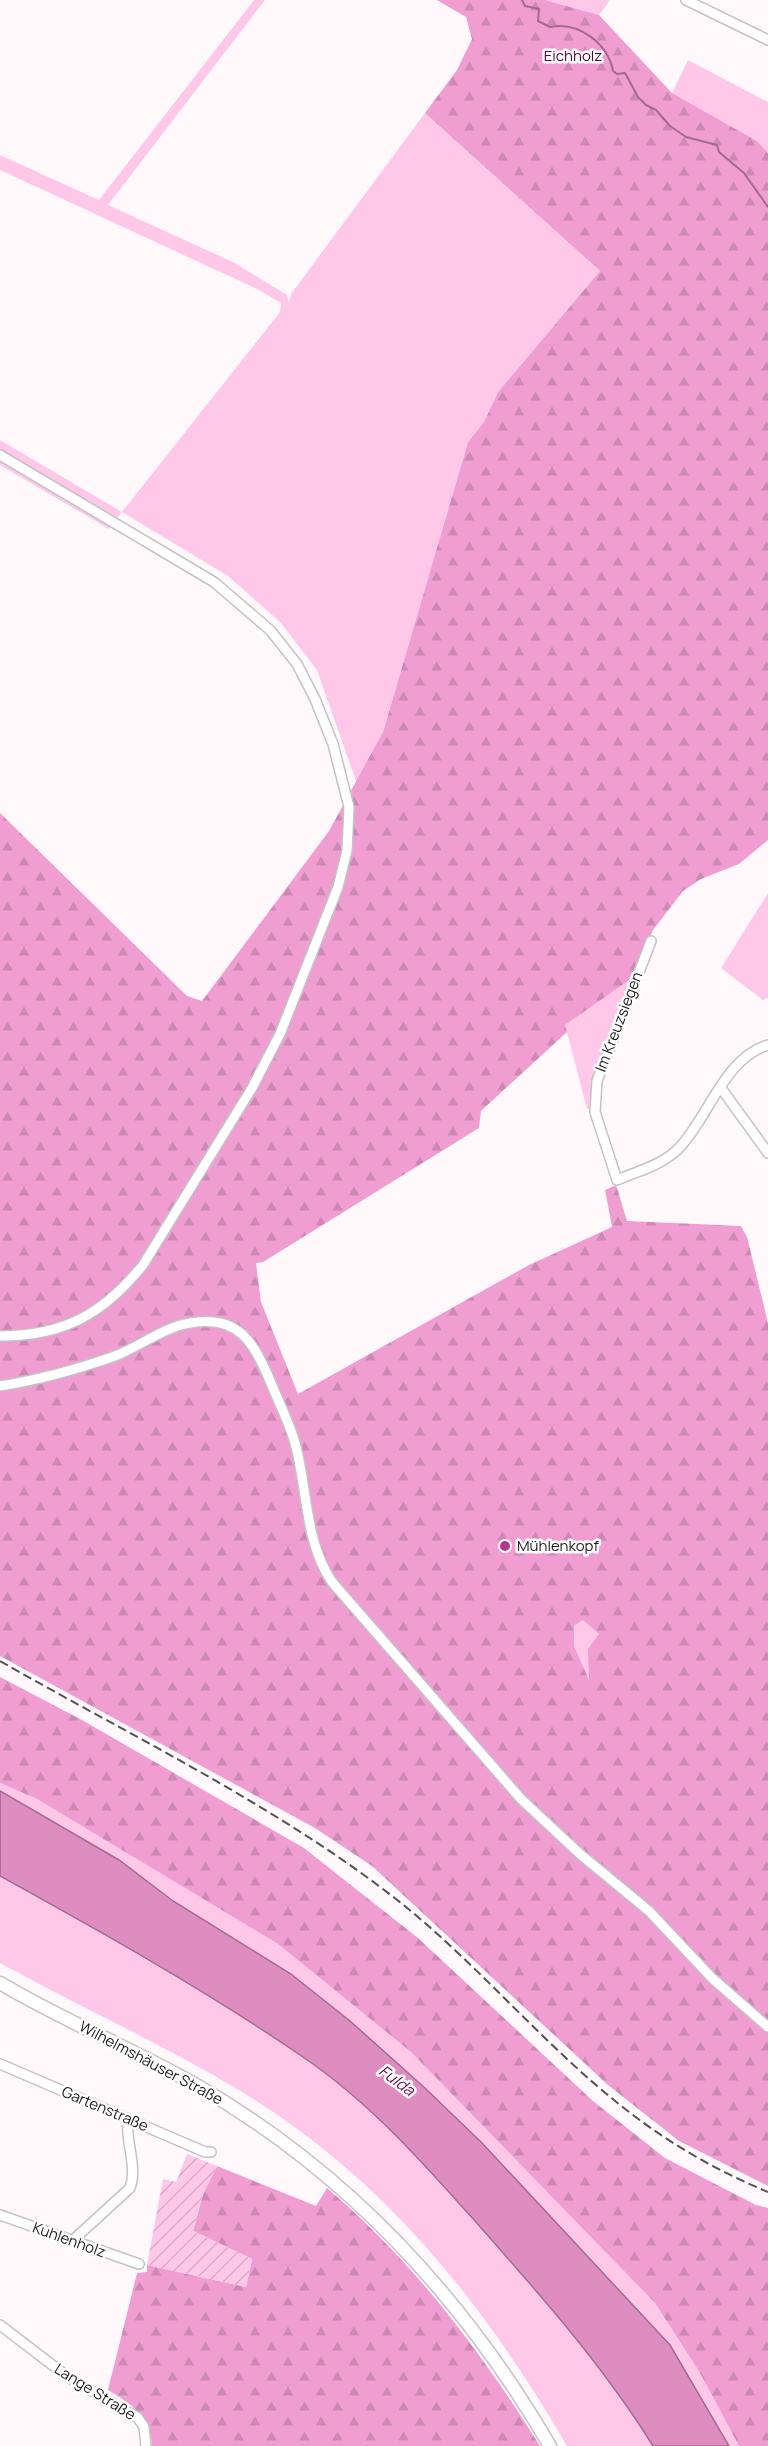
<svg xmlns="http://www.w3.org/2000/svg" width="768" height="2446" font-family="Manrope,sans-serif">
  <style>
    .grass { fill: #ffc8e9 }
    .forest { fill: url(#forest-firs); fill-rule: evenodd }
    .garden { fill: url(#garden-furrows) }
    .water { fill: #de8dc1; stroke: #a46a90; stroke-width: 1.5 }
    .lines { fill: none; stroke-linecap: round; stroke-linejoin: round }
    .stream { stroke: #a46a90; stroke-width: 2 }
    .minor-casing { stroke: #c6c1c4; stroke-width: 12 }
    .major-casing { stroke: #c6c1c4; stroke-width: 15 }
    .minor { stroke: #fff; stroke-width: 9 }
    .major { stroke: #fff; stroke-width: 12 }
    .rail { stroke: #545154; stroke-width: 2; stroke-dasharray: 9 4.5; stroke-linecap: butt }
    .poi-dot { fill: #af378c; stroke: #fff; stroke-width: 2 }
    .labels { text-anchor: middle; stroke-width: 5; stroke-linejoin: round; paint-order: stroke }
    .park-label { font-size: 15px; fill: #4e043b; stroke: #fff }
    .street-label { font-size: 15px; fill: #1c1a1c; stroke: #fff }
    .poi-label { font-size: 15px; fill: #1c1a1c; stroke: #fff; text-anchor: start }
    .water-label { font-size: 16px; font-style: italic; fill: #6e0d55; stroke: #fff }
  </style>
  <defs>
    <pattern id="forest-firs" width="22" height="20" patternUnits="userSpaceOnUse" patternTransform="scale(1.5)"><rect width="22" height="20" fill="#f09ed2"/><path d="M5 1l3.5 6h-7zM16 11l3.5 6h-7z" fill="#cd88b4"/></pattern>
    <pattern id="garden-furrows" width="10" height="10" patternUnits="userSpaceOnUse" patternTransform="scale(1.5)"><rect width="10" height="10" fill="#ffc8e9"/><path d="M-1 1l2-2M0 10L10 0M9 11l2-2" fill="none" stroke="#daabc7"/></pattern>
  </defs>
  <rect width="100%" height="100%" fill="#fff9fc"/>
  <!-- grass -->
  <path class="grass" d="M254,0H265L108,205L233,262L287,295L289,303L291,294L425,113L600,271L498,392L484,422L468,442L383,732L357,784L317,670L281,623L228,576L122,512L109,529L0,465V440L122,512L280,312L281,303L259,290L0,170V155L99,200Z
    M545,0H610L599,15Z
    M688,60L768,102V153L757,141L672,93Z
    M768,893V998L763,1000L721,968Z
    M631,979L591,1085V1109H587L565,1025Z
    M583,1620L599,1634L589,1682L574,1646V1626Z
    M0,1783L37,1799L278,1944L411,2052L655,2303L700,2373L739,2446H729L670,2345L482,2143L426,2089L291,1974L173,1901L119,1860L0,1791Z
    M0,1876C102,1934 206,1991 303,2057C372,2104 427,2167 482,2229C543,2298 604,2367 653,2446H567C483,2302 383,2176 237,2089C160,2043 78,2006 0,1963Z"/>
  <!-- forest -->
  <path class="forest" d="M437,0H545L599,15L672,93L757,141L768,153V840L739,864L701,879L683,891L653,930L631,979L565,1025L567,1032L481,1111L479,1128L263,1262L256,1263L261,1302L298,1394L529,1265L612,1227L605,1190L616,1185L627,1221L741,1226L747,1237L768,1323V2186L679,2141L608,2085L372,1866L315,1828L0,1656V813L187,996L202,1001L329,831L383,732L468,442L484,422L498,392L600,271L425,113L457,70L472,39L466,17ZM583,1620L599,1634L588,1649L589,1680L574,1646V1626Z
    M0,1677L82,1720L304,1848L418,1938L593,2101L665,2158L756,2205L768,2208V2446H739L700,2373L655,2303L411,2052L278,1944L37,1799L0,1783Z
    M217,2166L316,2206L327,2188C413,2261 480,2350 540,2446H152C151,2416 131,2404 108,2390L137,2273L147,2272V2265L246,2287L252,2259L193,2231L203,2194Z"/>
  <!-- garden -->
  <path class="garden" d="M187,2154L217,2166L203,2194L193,2231L252,2259L246,2287L147,2265L163,2179L176,2182Z"/>
  <!-- water -->
  <path class="water" d="M0,1791L119,1860L173,1901L291,1974L350,2021L426,2089L482,2143L670,2345L729,2446H653C604,2367 543,2298 482,2229C427,2167 372,2104 303,2057C207,1991 103,1933 0,1876Z"/>
  <g class="lines">
    <!-- stream -->
    <path class="stream" d="M522,0L525,6L539,9L538,21L550,27C579,21 608,44 613,71L617,74L625,73L638,97L646,105L656,110L670,126L686,137L717,145L719,152L744,173L768,207"/>
    <defs>
      <path id="minor" d="M686,0L768,40
        M0,455L214,582L270,630L297,664L315,699L333,744L349,807L347,851L338,887L280,1034L252,1088L143,1265C103,1314 64,1336 0,1336
        M651,941L597,1081L595,1112L617,1180C638,1171 663,1165 679,1148C709,1117 724,1058 768,1045
        M721,1088L768,1153
        M0,1386C38,1380 78,1369 115,1356C139,1347 164,1327 190,1323C239,1314 254,1343 271,1383C279,1403 289,1422 295,1443C308,1490 304,1540 332,1582L521,1799L580,1854L649,1911L712,1978L768,2027
        M0,2064L205,2152H211
        M0,2215L139,2264
        M72,2241L130,2188C138,2167 125,2142 128,2119
        M0,2325L68,2377L138,2418L144,2427L146,2446"/>
      <path id="major" d="M0,1983C64,2021 133,2049 198,2086C348,2173 463,2297 550,2446"/>
    </defs>
    <!-- minor casing -->
    <use href="#minor" class="minor-casing"/>
    <!-- major casing -->
    <use href="#major" class="major-casing"/>
    <!-- minor -->
    <use href="#minor" class="minor"/>
    <!-- major -->
    <use href="#major" class="major"/>
    <!-- rail -->
    <path class="rail" d="M0,1661C133,1737 275,1805 396,1899C480,1965 548,2051 633,2115C675,2147 720,2172 768,2192"/>
  </g>
  <!-- markers -->
  <circle class="poi-dot" cx="505" cy="1546" r="6"/>
  <g class="labels">
    <!-- park labels -->
    <g class="park-label">
      <text x="573" y="61">Eichholz</text>
    </g>
    <!-- street labels -->
    <g class="street-label">
      <text transform="translate(619 1022) rotate(-69)" y="5">Im Kreuzsiegen</text>
      <text transform="translate(151 2063) rotate(28)" y="5">Wilhelmshäuser Straße</text>
      <text transform="translate(105 2109) rotate(23)" y="5">Gartenstraße</text>
      <text transform="translate(69 2240) rotate(20)" y="5">Kuhlenholz</text>
      <text transform="translate(95 2392) rotate(32)" y="5">Lange Straße</text>
    </g>
    <!-- poi labels -->
    <g class="poi-label">
      <text x="517" y="1551">Mühlenkopf</text>
    </g>
    <!-- water labels -->
    <g class="water-label">
      <text transform="translate(397 2080) rotate(36)" y="6">Fulda</text>
    </g>
  </g>
</svg>
